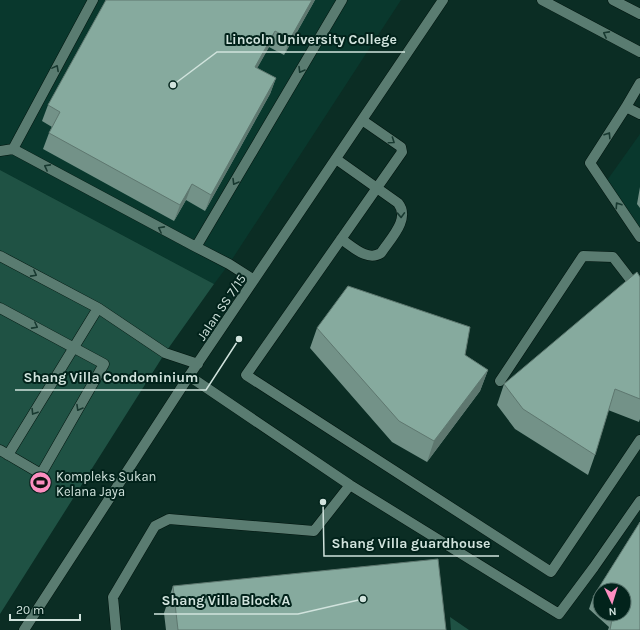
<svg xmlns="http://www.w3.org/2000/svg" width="640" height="630" font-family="Karla,sans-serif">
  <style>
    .built { fill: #09382d }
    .green { fill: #1f5244 }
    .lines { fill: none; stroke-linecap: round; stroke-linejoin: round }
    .minor-casing { stroke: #00140e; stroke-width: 11 }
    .minor { stroke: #5a7c71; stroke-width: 10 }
    .wall { fill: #739288; fill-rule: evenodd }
    .shaded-wall { fill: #5e776f }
    .building { fill: #86aa9e; stroke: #5e776f }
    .oneway { stroke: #183930 }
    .labels { text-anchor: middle; stroke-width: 4; stroke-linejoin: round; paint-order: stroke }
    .street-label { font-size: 13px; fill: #d1e3dd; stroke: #02231b }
    .poi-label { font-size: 13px; fill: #d1e3dd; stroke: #02231b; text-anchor: start }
    .leader { fill: none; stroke: #d1e3dd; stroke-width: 1.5 }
    .callout-dot { fill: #d1e3dd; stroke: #02231b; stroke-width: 1.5 }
    .callout-label { font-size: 14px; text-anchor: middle; font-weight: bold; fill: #d1e3dd; stroke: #02231b; stroke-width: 4; stroke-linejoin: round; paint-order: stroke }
  </style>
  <rect width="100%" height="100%" fill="#0b2d24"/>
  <!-- built -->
  <path class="built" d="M0,0H401L229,264L214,284L0,170Z
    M640,134V240L603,186Z"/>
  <!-- green -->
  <path class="green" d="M0,170L214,284L165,353L0,614Z
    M450,617L469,630H451Z"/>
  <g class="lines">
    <defs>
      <path id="minor" d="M93,0L13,149L196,247L229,264L254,280
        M542,0L640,52
        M613,0L640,14
        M640,83L626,107L590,163L640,237
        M626,107L640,114
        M362,120L401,147L402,152L246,375L551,572L640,440
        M0,151L13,149
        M336,159L398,203C411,219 390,239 381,253C367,262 352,246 341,239
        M196,247L342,0
        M0,256L98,308L165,353L198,364
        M0,308L104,364L41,474L0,450
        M189,376L350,485L559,614L594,567L640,501
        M500,381L583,256L613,257L640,292
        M8,455L98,308
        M24,630L189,376L443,0
        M116,630L113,597L155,526L169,519L314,531L350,485"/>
    </defs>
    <!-- minor casing -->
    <use href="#minor" class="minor-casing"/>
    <!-- minor -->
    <use href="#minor" class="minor"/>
  </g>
  <!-- wall -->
  <path class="wall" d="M106,0H315L284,55L269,47L257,68L276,78L270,94L205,211L186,200L174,221L43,149L49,133L52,127L42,121L48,105Z
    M640,187V208L637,204Z
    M640,277V419L639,422L608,410L595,455L588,475L515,429L497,405L504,384Z
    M317,328L465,355L488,370L480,391L427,462L392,442L310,348Z
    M640,522V630H608L609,627L589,609L593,597ZM600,590H624V614H600Z
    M173,586L446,630H166L164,613Z"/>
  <!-- shaded-wall -->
  <path class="shaded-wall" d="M312,0H315L284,55L290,39Z
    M275,31L269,47L249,83L255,67Z
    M276,78L270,94L205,211L211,195Z
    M192,184L186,200L174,221L180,205Z
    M488,370L480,391L427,462L434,441Z"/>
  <!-- building -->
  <path class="building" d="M106,0H312L290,39L275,31L255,67L276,78L211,195L192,184L180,205L49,133L60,112L48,105Z
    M637,272L640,277V399L615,389L595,455L523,409L504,384Z
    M348,286L470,327L465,355L488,370L434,441L399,421L317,328Z
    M640,522V630H610L613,614H624V590H600V602L593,597Z
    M438,559L446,630H178L173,586Z"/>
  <!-- one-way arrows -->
  <defs><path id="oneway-chevron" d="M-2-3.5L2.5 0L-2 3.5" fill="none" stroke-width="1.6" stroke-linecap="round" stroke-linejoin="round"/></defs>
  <g class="oneway">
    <use href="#oneway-chevron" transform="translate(606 34) rotate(-152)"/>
    <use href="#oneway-chevron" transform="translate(56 68) rotate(-62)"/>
    <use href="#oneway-chevron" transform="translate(301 70) rotate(121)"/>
    <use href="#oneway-chevron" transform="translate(608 135) rotate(-57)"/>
    <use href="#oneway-chevron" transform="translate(392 141) rotate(35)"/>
    <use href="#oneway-chevron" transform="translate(47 167) rotate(-152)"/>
    <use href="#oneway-chevron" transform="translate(235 182) rotate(121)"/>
    <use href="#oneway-chevron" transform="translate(618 205) rotate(-124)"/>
    <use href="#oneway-chevron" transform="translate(401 215) rotate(88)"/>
    <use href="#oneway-chevron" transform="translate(161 229) rotate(-152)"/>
    <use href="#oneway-chevron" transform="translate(34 274) rotate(28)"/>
    <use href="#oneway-chevron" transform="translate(35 326) rotate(28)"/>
    <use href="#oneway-chevron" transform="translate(79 408) rotate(120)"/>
    <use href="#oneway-chevron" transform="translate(34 412) rotate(122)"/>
  </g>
  <!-- icons -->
  <defs>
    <symbol id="stadium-disc" viewBox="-11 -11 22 22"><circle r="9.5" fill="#fd8ec0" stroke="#02231b"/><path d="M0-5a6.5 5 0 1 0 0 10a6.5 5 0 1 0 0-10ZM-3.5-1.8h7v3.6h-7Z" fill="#111"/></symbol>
  </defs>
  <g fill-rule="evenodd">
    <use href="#stadium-disc" x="28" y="470" width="25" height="25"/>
  </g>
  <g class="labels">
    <!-- street labels -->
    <g class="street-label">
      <text transform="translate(221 307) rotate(-56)" y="5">Jalan SS 7/15</text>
    </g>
    <!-- poi labels -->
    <g class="poi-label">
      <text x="56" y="481">Kompleks Sukan<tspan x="56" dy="15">Kelana Jaya</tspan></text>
    </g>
  </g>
  <!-- callouts -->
  <path class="leader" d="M173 85L217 52H405M239 339L206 390H15M323 502L324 556H499M363 599L298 614H154"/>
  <g class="callout-dot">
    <circle cx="173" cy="85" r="4"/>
    <circle cx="239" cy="339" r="4"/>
    <circle cx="323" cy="502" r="4"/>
    <circle cx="363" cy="599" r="4"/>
  </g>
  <g class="callout-label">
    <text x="311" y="44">Lincoln University College</text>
    <text x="111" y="382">Shang Villa Condominium</text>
    <text x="411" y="548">Shang Villa guardhouse</text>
    <text x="226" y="605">Shang Villa Block A</text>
  </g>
  <!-- north arrow -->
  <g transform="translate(612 602) rotate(176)"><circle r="19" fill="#02231b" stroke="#557069"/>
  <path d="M0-3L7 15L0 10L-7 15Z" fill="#fd8ec0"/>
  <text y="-6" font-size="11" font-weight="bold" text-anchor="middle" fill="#d1e3dd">N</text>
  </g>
  <!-- scale -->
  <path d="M10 614v6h70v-6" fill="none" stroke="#d1e3dd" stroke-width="2"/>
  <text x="16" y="614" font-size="12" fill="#d1e3dd" stroke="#02231b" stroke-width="3" paint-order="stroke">20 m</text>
</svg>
